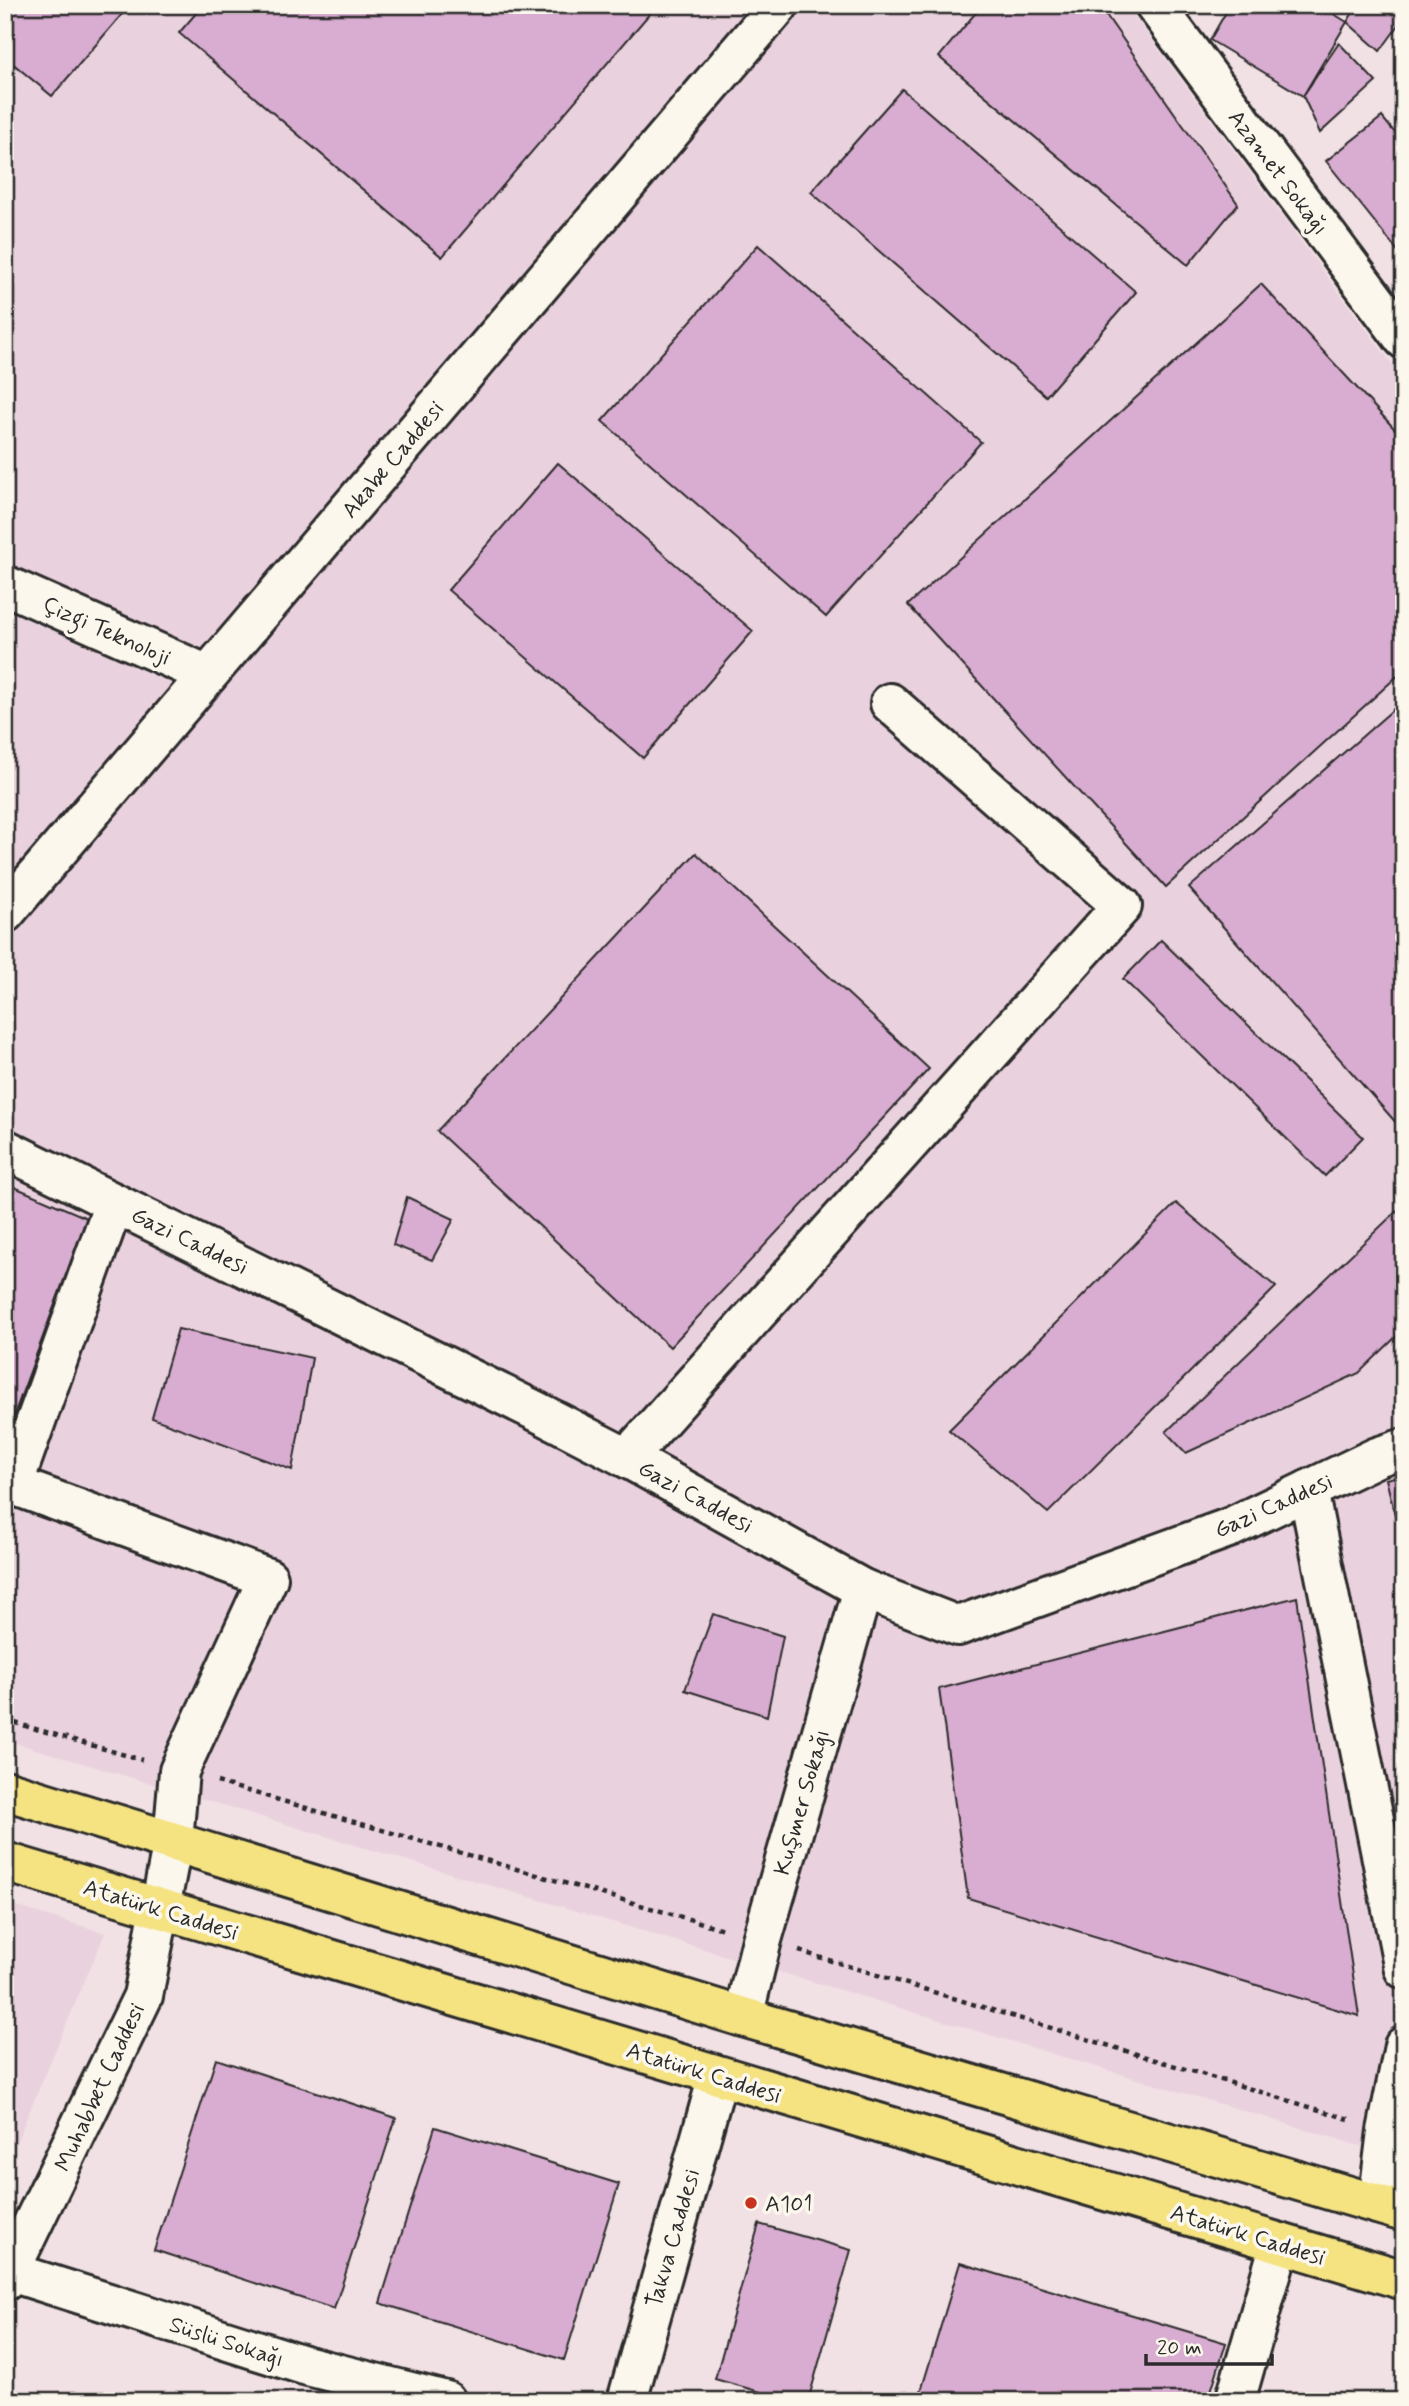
<svg xmlns="http://www.w3.org/2000/svg" width="1409" height="2406" font-family="Mynerve,sans-serif">
  <style>
    .built { fill: #ead1de }
    .building { fill: #d9add1; stroke: #2b2b2b; stroke-width: 2 }
    .lines { fill: none; stroke-linecap: round; stroke-linejoin: round }
    .minor-casing { stroke: #2b2b2b; stroke-width: 44 }
    .tertiary-casing { stroke: #2b2b2b; stroke-width: 44 }
    .primary-casing { stroke: #2b2b2b; stroke-width: 44 }
    .path { stroke: #2b2b2b; stroke-width: 4.5; stroke-dasharray: 5 5; stroke-linecap: butt }
    .minor { stroke: #fbf7ec; stroke-width: 38 }
    .tertiary { stroke: #fbf7ec; stroke-width: 38 }
    .primary { stroke: #f5e382; stroke-width: 38 }
    .poi-dot { fill: #c8321e; stroke: #fbf7ec; stroke-width: 2.5 }
    .labels { text-anchor: middle; stroke-width: 7; stroke-linejoin: round; paint-order: stroke }
    .street-label { font-size: 23px; fill: #2b2b2b; stroke: #fbf7ec }
    .poi-label { font-size: 23px; fill: #2b2b2b; stroke: #fbf7ec; text-anchor: start }
  </style>
  <rect width="100%" height="100%" fill="#f1e1e4"/>
  <filter id="ink" filterUnits="userSpaceOnUse"><feTurbulence type="fractalNoise" baseFrequency=".0143" numOctaves="2"/><feDisplacementMap in="SourceGraphic" scale="14" xChannelSelector="R" yChannelSelector="G"/><feConvolveMatrix kernelMatrix="1 2 1 2 8 2 1 2 1" color-interpolation-filters="sRGB"/></filter>
  <g filter="url(#ink)">
    <!-- built -->
    <path class="built" d="M5,5H1126L1404,380V2159L5,1740Z
      M5,1903L105,1933L5,2169Z"/>
    <!-- building -->
    <path class="building" d="M5,5H130L52,96L5,57Z
      M203,5H657L442,257L179,33Z
      M982,5H1099L1238,204L1188,265L939,57Z
      M1230,5H1319L1347,22L1303,96L1210,40Z
      M1358,5H1404V18L1380,51L1347,22Z
      M1339,43L1376,82L1320,133L1303,96Z
      M902,89L1136,292L1046,396L811,192Z
      M1382,117L1404,144V252L1401,255L1326,161Z
      M758,245L981,442L826,617L602,421Z
      M1261,284L1404,439V670L1166,887L908,605Z
      M558,463L753,631L643,758L448,590Z
      M1404,700V1122L1399,1126L1189,888Z
      M696,853L929,1069L670,1347L437,1131Z
      M1161,940L1363,1137L1325,1176L1123,979Z
      M5,1183L87,1218L5,1439Z
      M407,1197L454,1219L432,1260L393,1245Z
      M1176,1203L1276,1287L1048,1513L949,1430Z
      M1404,1204V1329L1359,1373L1186,1453L1166,1432Z
      M178,1329L312,1358L292,1470L152,1418Z
      M1404,1475V1534L1400,1535L1386,1479Z
      M1297,1597L1359,2016L968,1898L939,1689Z
      M713,1614L783,1636L767,1716L685,1690Z
      M216,2059L396,2118L334,2309L154,2250Z
      M435,2127L619,2184L564,2360L380,2303Z
      M759,2224L851,2250L808,2401H792L715,2379Z
      M960,2263L1226,2343L1208,2401H918Z"/>
    <g class="lines">
      <defs>
        <path id="minor" d="M1155,5L1404,339
          M5,585L208,675
          M5,913L779,5
          M114,1203L13,1485L268,1578L179,1771L173,1841
          M627,1458L1122,906L890,703
          M1308,1490L1404,1969
          M743,2017L762,1940L863,1589
          M1378,2204L1387,2131L1404,2046
          M11,2272L304,2365L446,2401
          M627,2401L718,2076
          M1235,2401L1280,2243"/>
        <path id="tertiary" d="M5,1149L536,1411L627,1458L863,1589L958,1626L1231,1527L1377,1457L1404,1448
          M5,2281L143,1996L173,1841"/>
        <path id="primary" d="M5,1790L743,2017L1404,2212
          M5,1862L1404,2280"/>
      </defs>
      <!-- minor casing -->
      <use href="#minor" class="minor-casing"/>
      <!-- tertiary casing -->
      <use href="#tertiary" class="tertiary-casing"/>
      <!-- primary casing -->
      <use href="#primary" class="primary-casing"/>
      <!-- path -->
      <path class="path" d="M5,1720L142,1760
        M217,1782L723,1929
        M799,1951L1349,2119"/>
      <!-- minor -->
      <use href="#minor" class="minor"/>
      <!-- tertiary -->
      <use href="#tertiary" class="tertiary"/>
      <!-- primary -->
      <use href="#primary" class="primary"/>
    </g>
  </g>
  <!-- markers -->
  <circle class="poi-dot" cx="751" cy="2203" r="7"/>
  <g class="labels">
    <!-- street labels -->
    <g class="street-label">
      <text transform="translate(1279 172) rotate(53)" y="8">Azamet Sokağı</text>
      <text transform="translate(392 459) rotate(-50)" y="8">Akabe Caddesi</text>
      <text transform="translate(107 630) rotate(24)" y="8">Çizgi Teknoloji</text>
      <text transform="translate(190 1240) rotate(26)" y="8">Gazi Caddesi</text>
      <text transform="translate(696 1496) rotate(29)" y="8">Gazi Caddesi</text>
      <text transform="translate(1273 1505) rotate(-24)" y="8">Gazi Caddesi</text>
      <text transform="translate(801 1802) rotate(-74)" y="8">Kuşmer Sokağı</text>
      <text transform="translate(161 1909) rotate(17)" y="8">Atatürk Caddesi</text>
      <text transform="translate(704 2072) rotate(17)" y="8">Atatürk Caddesi</text>
      <text transform="translate(99 2087) rotate(-65)" y="8">Muhabbet Caddesi</text>
      <text transform="translate(1248 2234) rotate(17)" y="8">Atatürk Caddesi</text>
      <text transform="translate(672 2238) rotate(-74)" y="8">Takva Caddesi</text>
      <text transform="translate(227 2341) rotate(18)" y="8">Süslü Sokağı</text>
    </g>
    <!-- poi labels -->
    <g class="poi-label">
      <text x="765" y="2211">A101</text>
    </g>
  </g>
  <!-- margin -->
  <rect width="1409" height="2406" fill="none" stroke="#fbf7ec" stroke-width="28"/>
  <rect x="14" y="14" width="1381" height="2378" fill="none" stroke="#2b2b2b" stroke-width="2.5" filter="url(#ink)"/>
  <!-- scale -->
  <path d="M1146 2354v10h126v-10" fill="none" stroke="#2b2b2b" stroke-width="3.5"/>
  <text x="1157" y="2354" font-size="21" fill="#2b2b2b" stroke="#fbf7ec" stroke-width="5" paint-order="stroke">20 m</text>
</svg>
